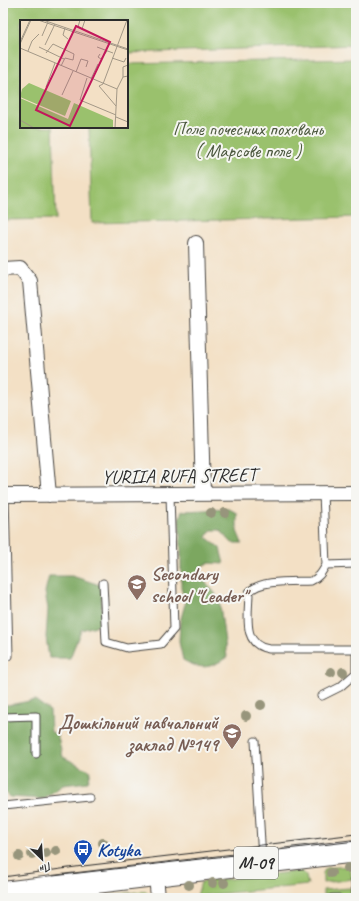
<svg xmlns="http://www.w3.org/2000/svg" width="359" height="901" font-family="Caveat,sans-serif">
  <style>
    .green { fill: #9ac16d; stroke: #62764c }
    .forest { fill: #7ba760; stroke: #536946 }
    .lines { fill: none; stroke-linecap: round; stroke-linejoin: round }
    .service-casing { stroke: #494642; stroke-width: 9 }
    .minor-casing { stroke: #494642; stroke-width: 16 }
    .primary-casing { stroke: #494642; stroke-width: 24 }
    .service { stroke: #fff; stroke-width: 7 }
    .minor { stroke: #fff; stroke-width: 14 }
    .primary { stroke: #fff; stroke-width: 22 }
    .tram { stroke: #2b2b2b; stroke-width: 1 }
    .tree { fill: #97957b }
    .labels { text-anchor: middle; stroke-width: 4; stroke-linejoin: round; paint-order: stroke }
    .shield { fill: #f6f6f2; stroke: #686867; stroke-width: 1 }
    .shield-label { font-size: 18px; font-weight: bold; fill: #2b2b2b }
    .park-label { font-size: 19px; fill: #4c583f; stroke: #f6f6f2 }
    .street-label { font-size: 19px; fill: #2b2b2b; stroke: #f6f6f2 }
    .education-label { font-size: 19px; font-weight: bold; fill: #785e54; stroke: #f6f6f2; text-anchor: start }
    .transit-label { font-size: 19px; font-weight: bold; fill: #164399; stroke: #f6f6f2; text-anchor: start }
    .inset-road { fill: none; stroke: #a39887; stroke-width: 1 }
    .view { fill: #c2185b; fill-opacity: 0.15; stroke: #c2185b; stroke-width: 2 }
    .inset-edge { fill: none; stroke: #2b2b2b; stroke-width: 2 }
  </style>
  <rect width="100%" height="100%" fill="#f6f6f2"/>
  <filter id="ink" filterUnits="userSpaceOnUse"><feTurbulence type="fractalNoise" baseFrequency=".025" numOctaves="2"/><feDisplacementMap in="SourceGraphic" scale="8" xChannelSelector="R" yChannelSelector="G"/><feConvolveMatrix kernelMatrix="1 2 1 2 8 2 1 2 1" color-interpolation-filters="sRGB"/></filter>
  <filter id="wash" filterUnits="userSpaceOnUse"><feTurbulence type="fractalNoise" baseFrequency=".012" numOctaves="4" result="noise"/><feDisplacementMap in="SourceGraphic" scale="16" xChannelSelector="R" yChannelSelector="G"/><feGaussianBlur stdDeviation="0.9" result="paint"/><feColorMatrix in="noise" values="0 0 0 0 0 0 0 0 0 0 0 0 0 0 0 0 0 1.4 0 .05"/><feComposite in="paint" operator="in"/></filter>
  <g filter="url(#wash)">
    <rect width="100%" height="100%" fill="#f3e0c5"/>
    <!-- green -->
    <path class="green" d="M3,3H356V45L127,53V21H21V127H53L56,219L3,220Z
      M356,59V217L92,223L89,127H127V64Z
      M350,866L352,879L323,883V873L326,868Z
      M301,871L306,876L308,885L197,896L201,882Z
      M350,888L351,891L346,897L343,898L341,894L323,895V890Z
      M146,891L152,898H82Z"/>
    <!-- forest -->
    <path class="forest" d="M229,509L237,513V531L242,543H232L220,530H211L206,537L220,548L224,564L208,563L200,567L205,582L215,593L220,605L227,657C210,669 201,670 183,660L179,642L180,622L185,604L181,587V549L179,519L182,511Z
      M49,576H72L100,585L103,624L81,630L70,658H49L46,637L48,609L45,592Z
      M35,700L50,711L51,732L57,734L63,757L91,771L88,782L63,785L43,799L10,797L3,791V704L9,705Z"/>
  </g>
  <g filter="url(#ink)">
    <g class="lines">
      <defs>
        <path id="service" d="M323,493L326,565C322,572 319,578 311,581C294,582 261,579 249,592C249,614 241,645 269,649H356
          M5,495L9,656
          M326,565L356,564
          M103,583L106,642L127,648L161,644L174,629L170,494
          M322,696L340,687L356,673V649
          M3,717L36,716V754
          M255,741L262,859
          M3,806L90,797
          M353,854L356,898
          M332,898H338"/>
        <path id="minor" d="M196,243L203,493
          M3,269L20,268L30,281L49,495
          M3,495L356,493
          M156,875L158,898"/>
        <path id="primary" d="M3,893L356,851"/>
      </defs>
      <!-- service casing -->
      <use href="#service" class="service-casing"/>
      <!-- minor casing -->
      <use href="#minor" class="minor-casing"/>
      <!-- primary casing -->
      <use href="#primary" class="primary-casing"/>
      <!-- service -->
      <use href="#service" class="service"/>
      <!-- minor -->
      <use href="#minor" class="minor"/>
      <!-- primary -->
      <use href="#primary" class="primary"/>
      <!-- tram -->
      <path class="tram" d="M53,876L356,841
        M3,877L83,866L356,834"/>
    </g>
    <!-- trees -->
    <g class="tree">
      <circle cx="211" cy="513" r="5"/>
      <circle cx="225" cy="513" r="5"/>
      <circle cx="331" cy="672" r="5"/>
      <circle cx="343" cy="672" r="5"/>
      <circle cx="261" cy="705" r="5"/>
      <circle cx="246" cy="716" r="5"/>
      <circle cx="103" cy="843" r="5"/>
      <circle cx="87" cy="846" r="5"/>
      <circle cx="56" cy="851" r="5"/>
      <circle cx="46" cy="853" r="5"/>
      <circle cx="32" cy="854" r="5"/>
      <circle cx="19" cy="856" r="5"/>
      <circle cx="348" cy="868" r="5"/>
      <circle cx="331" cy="873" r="5"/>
      <circle cx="213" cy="883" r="5"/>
      <circle cx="224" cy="883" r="5"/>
      <circle cx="189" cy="885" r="5"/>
    </g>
  </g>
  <!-- icons -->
  <defs>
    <symbol id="school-pin" viewBox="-11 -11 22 30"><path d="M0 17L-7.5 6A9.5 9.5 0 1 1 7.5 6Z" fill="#8d6e63" stroke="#f6f6f2"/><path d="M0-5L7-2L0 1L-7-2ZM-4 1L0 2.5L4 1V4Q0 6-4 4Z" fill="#fff"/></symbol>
    <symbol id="bus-pin" viewBox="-11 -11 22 30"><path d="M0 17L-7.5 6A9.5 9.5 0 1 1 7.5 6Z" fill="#1a4fb4" stroke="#f6f6f2"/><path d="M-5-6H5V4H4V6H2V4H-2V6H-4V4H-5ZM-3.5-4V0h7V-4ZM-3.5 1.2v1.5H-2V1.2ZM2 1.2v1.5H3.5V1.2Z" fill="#fff"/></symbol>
  </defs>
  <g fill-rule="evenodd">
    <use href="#school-pin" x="126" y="573" width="22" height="30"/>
    <use href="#school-pin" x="221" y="722" width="22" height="30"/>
    <use href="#bus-pin" x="72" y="838" width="22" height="30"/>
  </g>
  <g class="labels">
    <!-- shield labels -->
    <rect class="shield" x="234" y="847" width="44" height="32" rx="3"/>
    <g class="shield-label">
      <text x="256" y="869">М-09</text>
    </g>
    <!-- park labels -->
    <g class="park-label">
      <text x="248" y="135">Поле почесних поховань<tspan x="248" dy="22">( Марсове поле )</tspan></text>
    </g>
    <!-- street labels -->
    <g class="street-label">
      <text transform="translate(179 475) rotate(-1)" y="7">YURIIA RUFA STREET</text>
    </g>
    <!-- education labels -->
    <g class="education-label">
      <text x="151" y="580">Secondary<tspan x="151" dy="22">school "Leader"</tspan></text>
      <text x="218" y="729" text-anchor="end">Дошкільний навчальний<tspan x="218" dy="22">заклад №149</tspan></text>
    </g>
    <!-- transit labels -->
    <g class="transit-label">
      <text x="97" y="856">Kotyka</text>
    </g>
  </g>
  <!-- overview -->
  <g transform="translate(20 20)">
    <rect width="108" height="108" fill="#f3e0c5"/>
    <path d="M9,63L51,81L45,96L0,77L2,69ZM0,78L48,99L54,83L93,100V108H0Z" fill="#9ac16d"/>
    <path class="inset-road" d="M18,0L108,30M23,0L108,29M60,0L58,7L62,9L65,0M45,8L43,15L48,19M22,16L28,2M0,22L10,0M0,24L11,0M25,25L35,4M19,27L44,39M77,27L93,33M0,28L97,69M8,31L12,21L19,14M26,33L33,24L54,34L53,40L45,38L41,46M80,34L78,37L81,39L87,31M92,38L104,42L106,38M56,52L61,39L68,41L66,47M103,57V47L108,45M67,58L60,80L96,95M71,59L78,44M26,67L35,43M42,75L53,51M96,86L79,66L83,64L107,0M96,97L108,102M0,100L14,108M95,108L97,69L103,57L108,56"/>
    <path class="view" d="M56,6L90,22L50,106L16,90Z"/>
    <rect width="108" height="108" class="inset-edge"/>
  </g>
  <!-- margin -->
  <rect width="359" height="901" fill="none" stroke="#f6f6f2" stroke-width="16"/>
  <!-- north arrow -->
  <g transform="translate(42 859) rotate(155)" stroke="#f6f6f2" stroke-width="3" paint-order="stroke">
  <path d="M0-3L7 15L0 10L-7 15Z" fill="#2b2b2b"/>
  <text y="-6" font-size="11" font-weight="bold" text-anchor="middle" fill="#2b2b2b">Пн</text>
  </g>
</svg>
